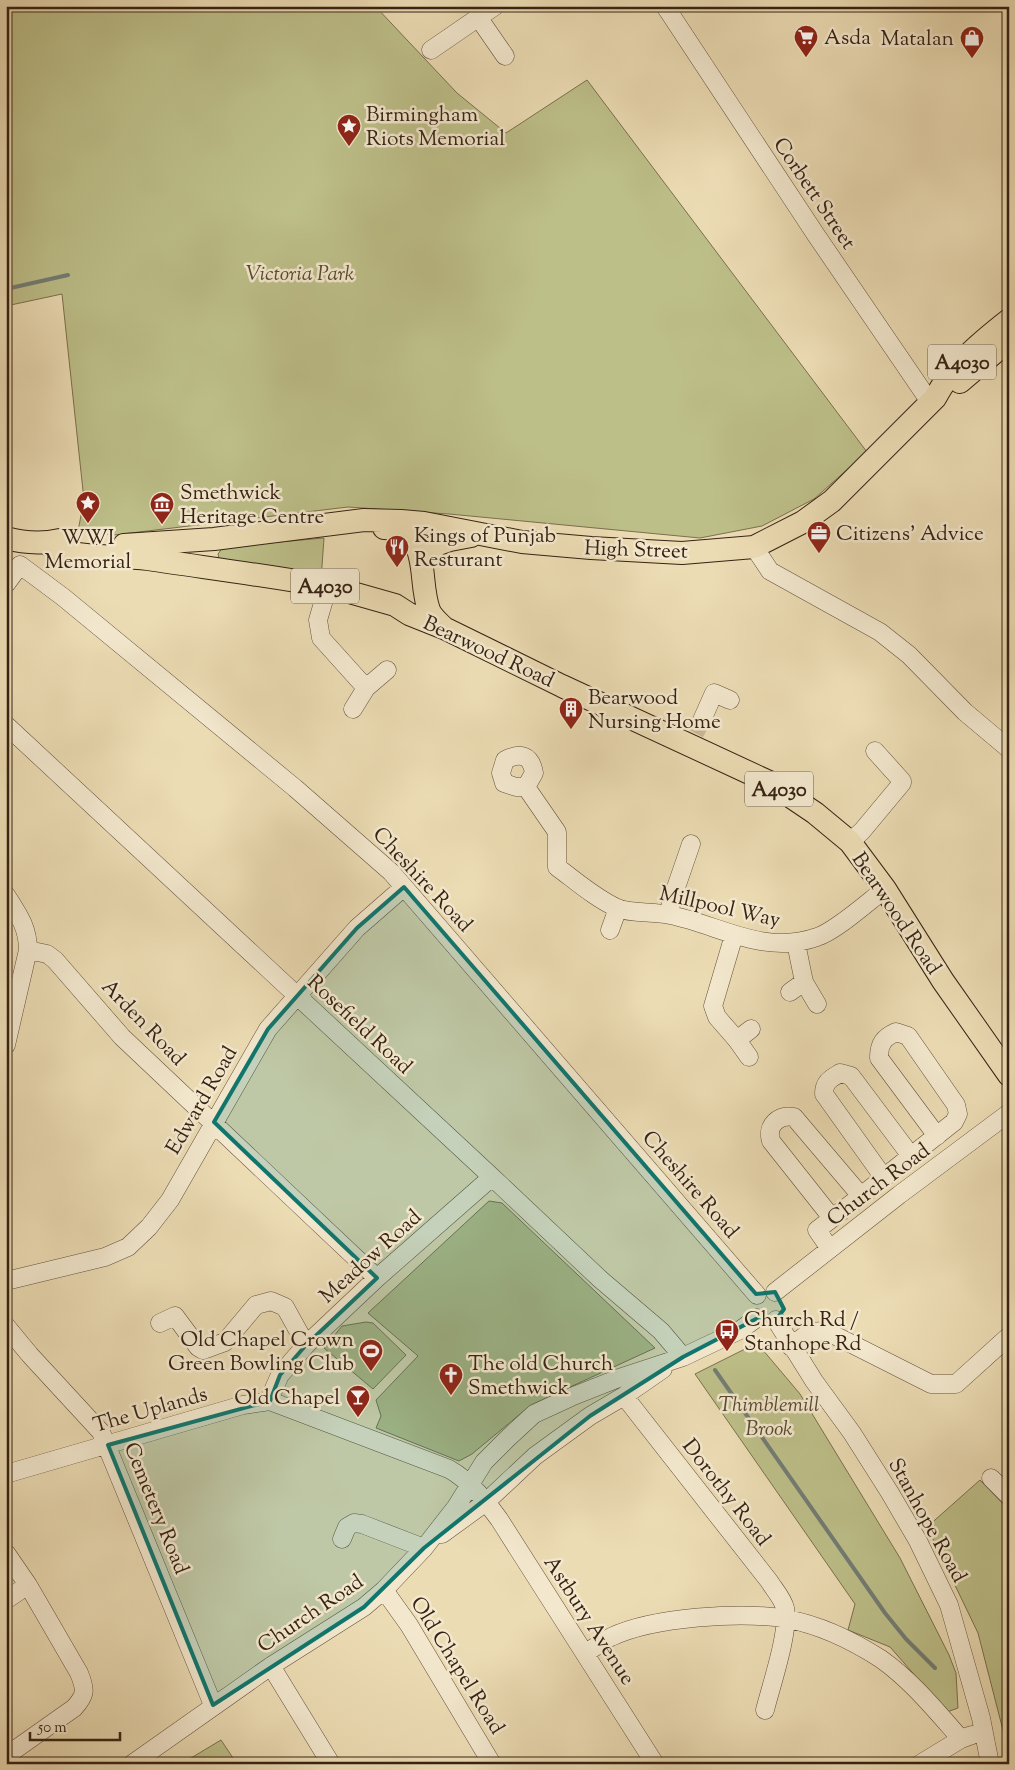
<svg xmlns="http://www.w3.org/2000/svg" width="1015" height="1770" font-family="'Sorts Mill Goudy',serif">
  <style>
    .green { fill: #bdbf89; stroke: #7a704e }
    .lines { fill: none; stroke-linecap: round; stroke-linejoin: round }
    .stream { stroke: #737d75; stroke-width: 4 }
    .minor-tunnel { stroke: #c8b794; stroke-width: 18; stroke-dasharray: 18 9; stroke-linecap: butt }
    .minor-casing { stroke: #64503b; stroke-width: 19 }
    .major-casing { stroke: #362213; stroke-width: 24 }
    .minor { stroke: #f3e8ce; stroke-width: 18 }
    .major { stroke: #ecdcb4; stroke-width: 22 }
    .marked { fill: #0f766e; fill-opacity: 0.2; stroke: #0f766e; stroke-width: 4; stroke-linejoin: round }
    .labels { text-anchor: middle; stroke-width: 5; stroke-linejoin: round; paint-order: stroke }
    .shield { fill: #f3e8ce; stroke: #6f5d4b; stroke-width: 1 }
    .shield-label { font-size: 20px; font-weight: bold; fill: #362213 }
    .poi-label { font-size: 21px; fill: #362213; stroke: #f3e8ce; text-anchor: start }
    .street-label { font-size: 21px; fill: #362213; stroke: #f3e8ce }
    .park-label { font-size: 21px; font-style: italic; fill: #584930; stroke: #f3e8ce }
  </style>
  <rect width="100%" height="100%" fill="#ecdcb4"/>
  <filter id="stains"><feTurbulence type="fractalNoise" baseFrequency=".004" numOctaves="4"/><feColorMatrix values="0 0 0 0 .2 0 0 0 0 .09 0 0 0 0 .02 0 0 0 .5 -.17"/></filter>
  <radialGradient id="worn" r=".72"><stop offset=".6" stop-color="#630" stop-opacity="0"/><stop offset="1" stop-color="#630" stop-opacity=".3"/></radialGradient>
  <!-- green -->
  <path class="green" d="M6,6H375L457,93L506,133L587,80L867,452L814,499L762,526L700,538L449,514L348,507L114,535L78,531L84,500L62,294L6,306Z
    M324,538L321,580L220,563L218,554L223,547Z
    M489,1201L502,1203L655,1348L531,1405L472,1454L459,1461L376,1428L381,1416L376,1400L418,1356L368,1313Z
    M366,1322L373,1323L406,1355L373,1389L324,1348L342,1326Z
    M757,1343L800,1394L900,1558L949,1655L956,1673L958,1708L947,1712L890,1647L848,1630L855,1604L695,1374Z
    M980,1480L1009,1510V1736L1005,1738L978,1633L927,1527Z
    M221,1740L237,1764H181Z"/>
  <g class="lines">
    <!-- stream -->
    <path class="stream" d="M6,289L68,275
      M715,1370L885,1613L906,1639L935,1668"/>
    <!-- minor-tunnel -->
    <path class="minor-tunnel" d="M695,733L702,720"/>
    <defs>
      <path id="minor" d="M665,6L816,235L930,402
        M478,17L505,56
        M431,50L495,6
        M754,547L770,571L880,632L909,655L965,712L1009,749
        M20,565L63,597L295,788L391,872L757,1295
        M6,584L20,565
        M328,586L318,620L321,638L366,688
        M353,709L366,688L387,670
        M702,720L714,693L730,700
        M6,725L492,1177L600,1279L661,1331L683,1357
        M526,787L534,773C531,755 521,752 505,760L501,773L504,783L516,787H526L557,832V867C576,881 595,898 617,908C631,914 654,911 670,915C720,925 764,956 817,937C836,931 869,901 885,889
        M850,842L862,831L902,783V781L875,751
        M6,895C18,914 28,927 28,950L47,954L55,960L122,1037L377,1278
        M670,915L671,902L691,844
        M610,930L618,908
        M734,935L713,1006L717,1017L737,1040L751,1029
        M796,943L804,982L817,1004
        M790,992L804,982
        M737,1040L749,1057
        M6,1045L28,950
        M911,1156L954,1122L958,1114L956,1105L908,1036L896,1032C883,1038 879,1044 879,1058L937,1136
        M861,1196L911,1156L851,1076L840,1073C830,1079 824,1082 824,1094L884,1178
        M830,1249L817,1230L861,1196L794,1117C779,1114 766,1125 771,1141L832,1218
        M6,1281L105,1257L128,1247L149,1227L170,1200L268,1029L357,928L404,887
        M775,1292L899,1195L1009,1113
        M776,1320L814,1381L852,1433L890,1493L918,1541L949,1605L981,1718L990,1764
        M160,1323L175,1316L198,1347L203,1350L225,1342L256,1305L271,1301L285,1307L306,1345
        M6,1326L30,1355L101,1432L213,1705
        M791,1347C806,1335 808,1329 828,1332L931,1384H956L1009,1336
        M624,1396L769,1581C774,1589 783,1599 785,1608C790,1630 771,1686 765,1710
        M270,1401L272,1393L280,1375L306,1345L377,1278L492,1177
        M6,1474L243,1405L270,1401L449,1469C470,1481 485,1500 499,1519L655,1764
        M991,1478L1009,1496
        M442,1534L486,1502L535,1456L590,1416L624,1396L663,1369
        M342,1539L347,1527L354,1523L362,1524L424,1548
        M6,1553L28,1585L79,1673C86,1690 86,1695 74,1708L6,1756
        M384,1590L409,1625L492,1764
        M6,1600L28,1585
        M585,1653C594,1648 602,1642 611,1637C653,1617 742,1611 787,1619C820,1625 853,1641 881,1659C912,1681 936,1711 961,1739
        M271,1666L331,1764
        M132,1764L271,1666L364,1607L384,1590L424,1548L456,1507L484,1462L507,1439L534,1414L571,1397L619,1378L683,1357L740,1330L757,1318
        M920,1764L961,1739L972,1735"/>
      <path id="major" d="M960,382L1009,340
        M384,528C433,529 417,579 429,610C431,616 438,622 443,627
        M6,538C24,543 42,544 60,540
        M46,543C77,561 115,554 148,559C201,567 255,574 308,583L328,586L395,605L409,614L444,628L562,686L769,782L815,813L850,842L885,889L943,981L1009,1075
        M124,545L214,539L364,520L401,521L424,523L522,542L591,548L682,553L754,547L803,522L832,501L935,398C952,366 981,342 1009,320
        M422,562L436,545L450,540L471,536"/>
    </defs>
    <!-- minor casing -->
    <use href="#minor" class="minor-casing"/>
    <!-- major casing -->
    <use href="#major" class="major-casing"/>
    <!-- minor -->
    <use href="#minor" class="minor"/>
    <!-- major -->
    <use href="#major" class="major"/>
  </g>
  <!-- marked area -->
  <path class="marked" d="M404,887L756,1294L775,1292L784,1309L776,1320L756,1319L683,1357L590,1416L424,1548L364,1607L213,1705L108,1445L270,1401L280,1375L306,1345L377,1278L214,1122L268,1029L357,928Z"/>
  <!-- icons -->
  <defs>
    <symbol id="supermarket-pin" viewBox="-11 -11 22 30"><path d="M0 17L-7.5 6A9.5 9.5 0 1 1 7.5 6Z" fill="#8f2418" stroke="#f3e8ce"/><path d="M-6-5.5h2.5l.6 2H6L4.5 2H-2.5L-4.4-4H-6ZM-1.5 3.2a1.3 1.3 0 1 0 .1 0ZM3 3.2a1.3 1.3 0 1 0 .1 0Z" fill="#fff"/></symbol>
    <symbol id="shop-pin" viewBox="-11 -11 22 30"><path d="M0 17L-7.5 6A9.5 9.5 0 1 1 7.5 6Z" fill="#8f2418" stroke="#f3e8ce"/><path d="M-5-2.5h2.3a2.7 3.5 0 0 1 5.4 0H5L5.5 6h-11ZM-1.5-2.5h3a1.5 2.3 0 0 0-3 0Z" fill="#fff"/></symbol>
    <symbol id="sight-pin" viewBox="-11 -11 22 30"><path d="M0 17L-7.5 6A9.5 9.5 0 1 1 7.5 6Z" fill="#8f2418" stroke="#f3e8ce"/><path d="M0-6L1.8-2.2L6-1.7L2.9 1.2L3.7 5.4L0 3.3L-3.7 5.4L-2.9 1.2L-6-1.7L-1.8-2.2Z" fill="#fff"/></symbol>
    <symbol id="museum-pin" viewBox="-11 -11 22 30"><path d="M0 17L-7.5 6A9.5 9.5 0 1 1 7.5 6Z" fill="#8f2418" stroke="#f3e8ce"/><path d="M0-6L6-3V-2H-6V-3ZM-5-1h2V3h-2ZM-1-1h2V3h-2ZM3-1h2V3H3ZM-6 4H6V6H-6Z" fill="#fff"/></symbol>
    <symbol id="office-pin" viewBox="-11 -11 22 30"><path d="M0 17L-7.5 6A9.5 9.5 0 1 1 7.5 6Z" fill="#8f2418" stroke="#f3e8ce"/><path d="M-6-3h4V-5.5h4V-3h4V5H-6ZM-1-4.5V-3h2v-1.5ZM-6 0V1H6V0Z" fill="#fff"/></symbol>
    <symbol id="restaurant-pin" viewBox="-11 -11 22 30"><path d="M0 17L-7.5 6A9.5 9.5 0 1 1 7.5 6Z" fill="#8f2418" stroke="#f3e8ce"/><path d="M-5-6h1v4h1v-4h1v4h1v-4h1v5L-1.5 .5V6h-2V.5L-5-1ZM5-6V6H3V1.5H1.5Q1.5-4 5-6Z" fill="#fff"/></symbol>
    <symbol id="building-pin" viewBox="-11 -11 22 30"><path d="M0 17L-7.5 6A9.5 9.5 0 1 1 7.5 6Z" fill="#8f2418" stroke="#f3e8ce"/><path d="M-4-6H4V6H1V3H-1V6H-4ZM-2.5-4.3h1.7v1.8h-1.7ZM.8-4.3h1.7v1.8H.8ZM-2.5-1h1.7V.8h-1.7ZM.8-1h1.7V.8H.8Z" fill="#fff"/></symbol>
    <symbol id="bus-pin" viewBox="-11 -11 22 30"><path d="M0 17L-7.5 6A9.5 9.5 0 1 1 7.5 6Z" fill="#8f2418" stroke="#f3e8ce"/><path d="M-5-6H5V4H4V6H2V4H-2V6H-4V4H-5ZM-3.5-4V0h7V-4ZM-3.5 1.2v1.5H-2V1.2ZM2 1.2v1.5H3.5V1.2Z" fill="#fff"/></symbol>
    <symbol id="stadium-pin" viewBox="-11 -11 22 30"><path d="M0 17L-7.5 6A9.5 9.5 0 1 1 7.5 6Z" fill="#8f2418" stroke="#f3e8ce"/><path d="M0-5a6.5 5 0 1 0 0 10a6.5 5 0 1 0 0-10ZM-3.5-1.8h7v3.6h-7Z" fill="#fff"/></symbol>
    <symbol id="church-pin" viewBox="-11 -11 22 30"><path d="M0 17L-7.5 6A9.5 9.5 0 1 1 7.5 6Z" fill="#8f2418" stroke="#f3e8ce"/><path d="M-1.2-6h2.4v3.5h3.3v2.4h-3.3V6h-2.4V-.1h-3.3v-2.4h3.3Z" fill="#fff"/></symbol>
    <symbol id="bar-pin" viewBox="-11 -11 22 30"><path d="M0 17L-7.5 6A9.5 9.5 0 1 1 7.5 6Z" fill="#8f2418" stroke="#f3e8ce"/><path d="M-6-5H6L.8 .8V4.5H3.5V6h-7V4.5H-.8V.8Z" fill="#fff"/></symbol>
  </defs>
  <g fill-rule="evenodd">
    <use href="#supermarket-pin" x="792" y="23" width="28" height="38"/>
    <use href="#shop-pin" x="958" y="24" width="28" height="38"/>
    <use href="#sight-pin" x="335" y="112" width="28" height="38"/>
    <use href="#sight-pin" x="74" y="489" width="28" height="38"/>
    <use href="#museum-pin" x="148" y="490" width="28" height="38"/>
    <use href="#office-pin" x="805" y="519" width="28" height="38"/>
    <use href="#restaurant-pin" x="383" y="533" width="28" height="38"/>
    <use href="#building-pin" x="557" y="695" width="28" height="38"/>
    <use href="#bus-pin" x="713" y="1317" width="28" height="38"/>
    <use href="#stadium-pin" x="357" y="1337" width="28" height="38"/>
    <use href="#church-pin" x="437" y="1361" width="28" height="38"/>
    <use href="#bar-pin" x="344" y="1383" width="28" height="38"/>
  </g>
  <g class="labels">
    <!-- shield labels -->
    <g class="shield">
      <rect x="928" y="344.5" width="68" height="35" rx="4"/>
      <rect x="291" y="568.5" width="68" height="35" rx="4"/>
      <rect x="745" y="771.5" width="68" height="35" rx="4"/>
    </g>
    <g class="shield-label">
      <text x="962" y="369">A4030</text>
      <text x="325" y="593">A4030</text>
      <text x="779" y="796">A4030</text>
    </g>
    <!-- poi labels -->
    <g class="poi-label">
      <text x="824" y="44">Asda</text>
      <text x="954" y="45" text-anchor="end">Matalan</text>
      <text x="366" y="121">Birmingham<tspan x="366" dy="24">Riots Memorial</tspan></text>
      <text x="180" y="499">Smethwick<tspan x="180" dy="24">Heritage Centre</tspan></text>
      <text x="836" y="540">Citizens' Advice</text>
      <text x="414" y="542">Kings of Punjab<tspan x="414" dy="24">Resturant</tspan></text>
      <text x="88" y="544" text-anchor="middle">WWI<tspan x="88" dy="24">Memorial</tspan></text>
      <text x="588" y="704">Bearwood<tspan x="588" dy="24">Nursing Home</tspan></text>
      <text x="744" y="1326">Church Rd /<tspan x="744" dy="24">Stanhope Rd</tspan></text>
      <text x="354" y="1346" text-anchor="end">Old Chapel Crown<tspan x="354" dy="24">Green Bowling Club</tspan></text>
      <text x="468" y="1370">The old Church<tspan x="468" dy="24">Smethwick</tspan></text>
      <text x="340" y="1404" text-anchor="end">Old Chapel</text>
    </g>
    <!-- street labels -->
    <g class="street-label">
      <text transform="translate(815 193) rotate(56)" y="7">Corbett Street</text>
      <text transform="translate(636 549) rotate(2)" y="7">High Street</text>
      <text transform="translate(489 651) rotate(25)" y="7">Bearwood Road</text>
      <text transform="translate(423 879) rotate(47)" y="7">Cheshire Road</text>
      <text transform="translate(720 906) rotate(13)" y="7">Millpool Way</text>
      <text transform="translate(897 913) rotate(56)" y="7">Bearwood Road</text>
      <text transform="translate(144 1022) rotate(46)" y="7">Arden Road</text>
      <text transform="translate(360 1024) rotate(43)" y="7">Rosefield Road</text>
      <text transform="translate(201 1100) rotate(-60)" y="7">Edward Road</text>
      <text transform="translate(691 1184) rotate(49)" y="7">Cheshire Road</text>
      <text transform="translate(878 1184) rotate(-37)" y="7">Church Road</text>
      <text transform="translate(370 1256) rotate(-42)" y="7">Meadow Road</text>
      <text transform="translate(150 1409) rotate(-16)" y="7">The Uplands</text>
      <text transform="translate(727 1492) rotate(52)" y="7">Dorothy Road</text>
      <text transform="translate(157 1508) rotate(68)" y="7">Cemetery Road</text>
      <text transform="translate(928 1520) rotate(61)" y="7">Stanhope Road</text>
      <text transform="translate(310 1613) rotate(-34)" y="7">Church Road</text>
      <text transform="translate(590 1620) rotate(57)" y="7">Astbury Avenue</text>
      <text transform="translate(458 1665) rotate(58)" y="7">Old Chapel Road</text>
    </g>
    <!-- park labels -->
    <g class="park-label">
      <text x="300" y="280">Victoria Park</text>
      <text x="769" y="1411">Thimblemill<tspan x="769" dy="24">Brook</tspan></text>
    </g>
  </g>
  <!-- margin -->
  <rect width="1015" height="1770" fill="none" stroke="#ecdcb4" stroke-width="25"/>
  <rect x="8" y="8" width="1000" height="1755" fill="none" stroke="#362213" stroke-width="2.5"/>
  <rect x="12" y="12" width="990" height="1745" fill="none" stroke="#362213"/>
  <!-- scale -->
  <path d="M30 1732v8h90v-8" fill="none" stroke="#362213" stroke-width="2.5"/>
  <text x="38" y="1732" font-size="15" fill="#362213" stroke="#f3e8ce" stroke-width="4" paint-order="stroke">50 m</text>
  <rect width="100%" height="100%" filter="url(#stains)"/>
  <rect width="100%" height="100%" fill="url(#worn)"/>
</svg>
